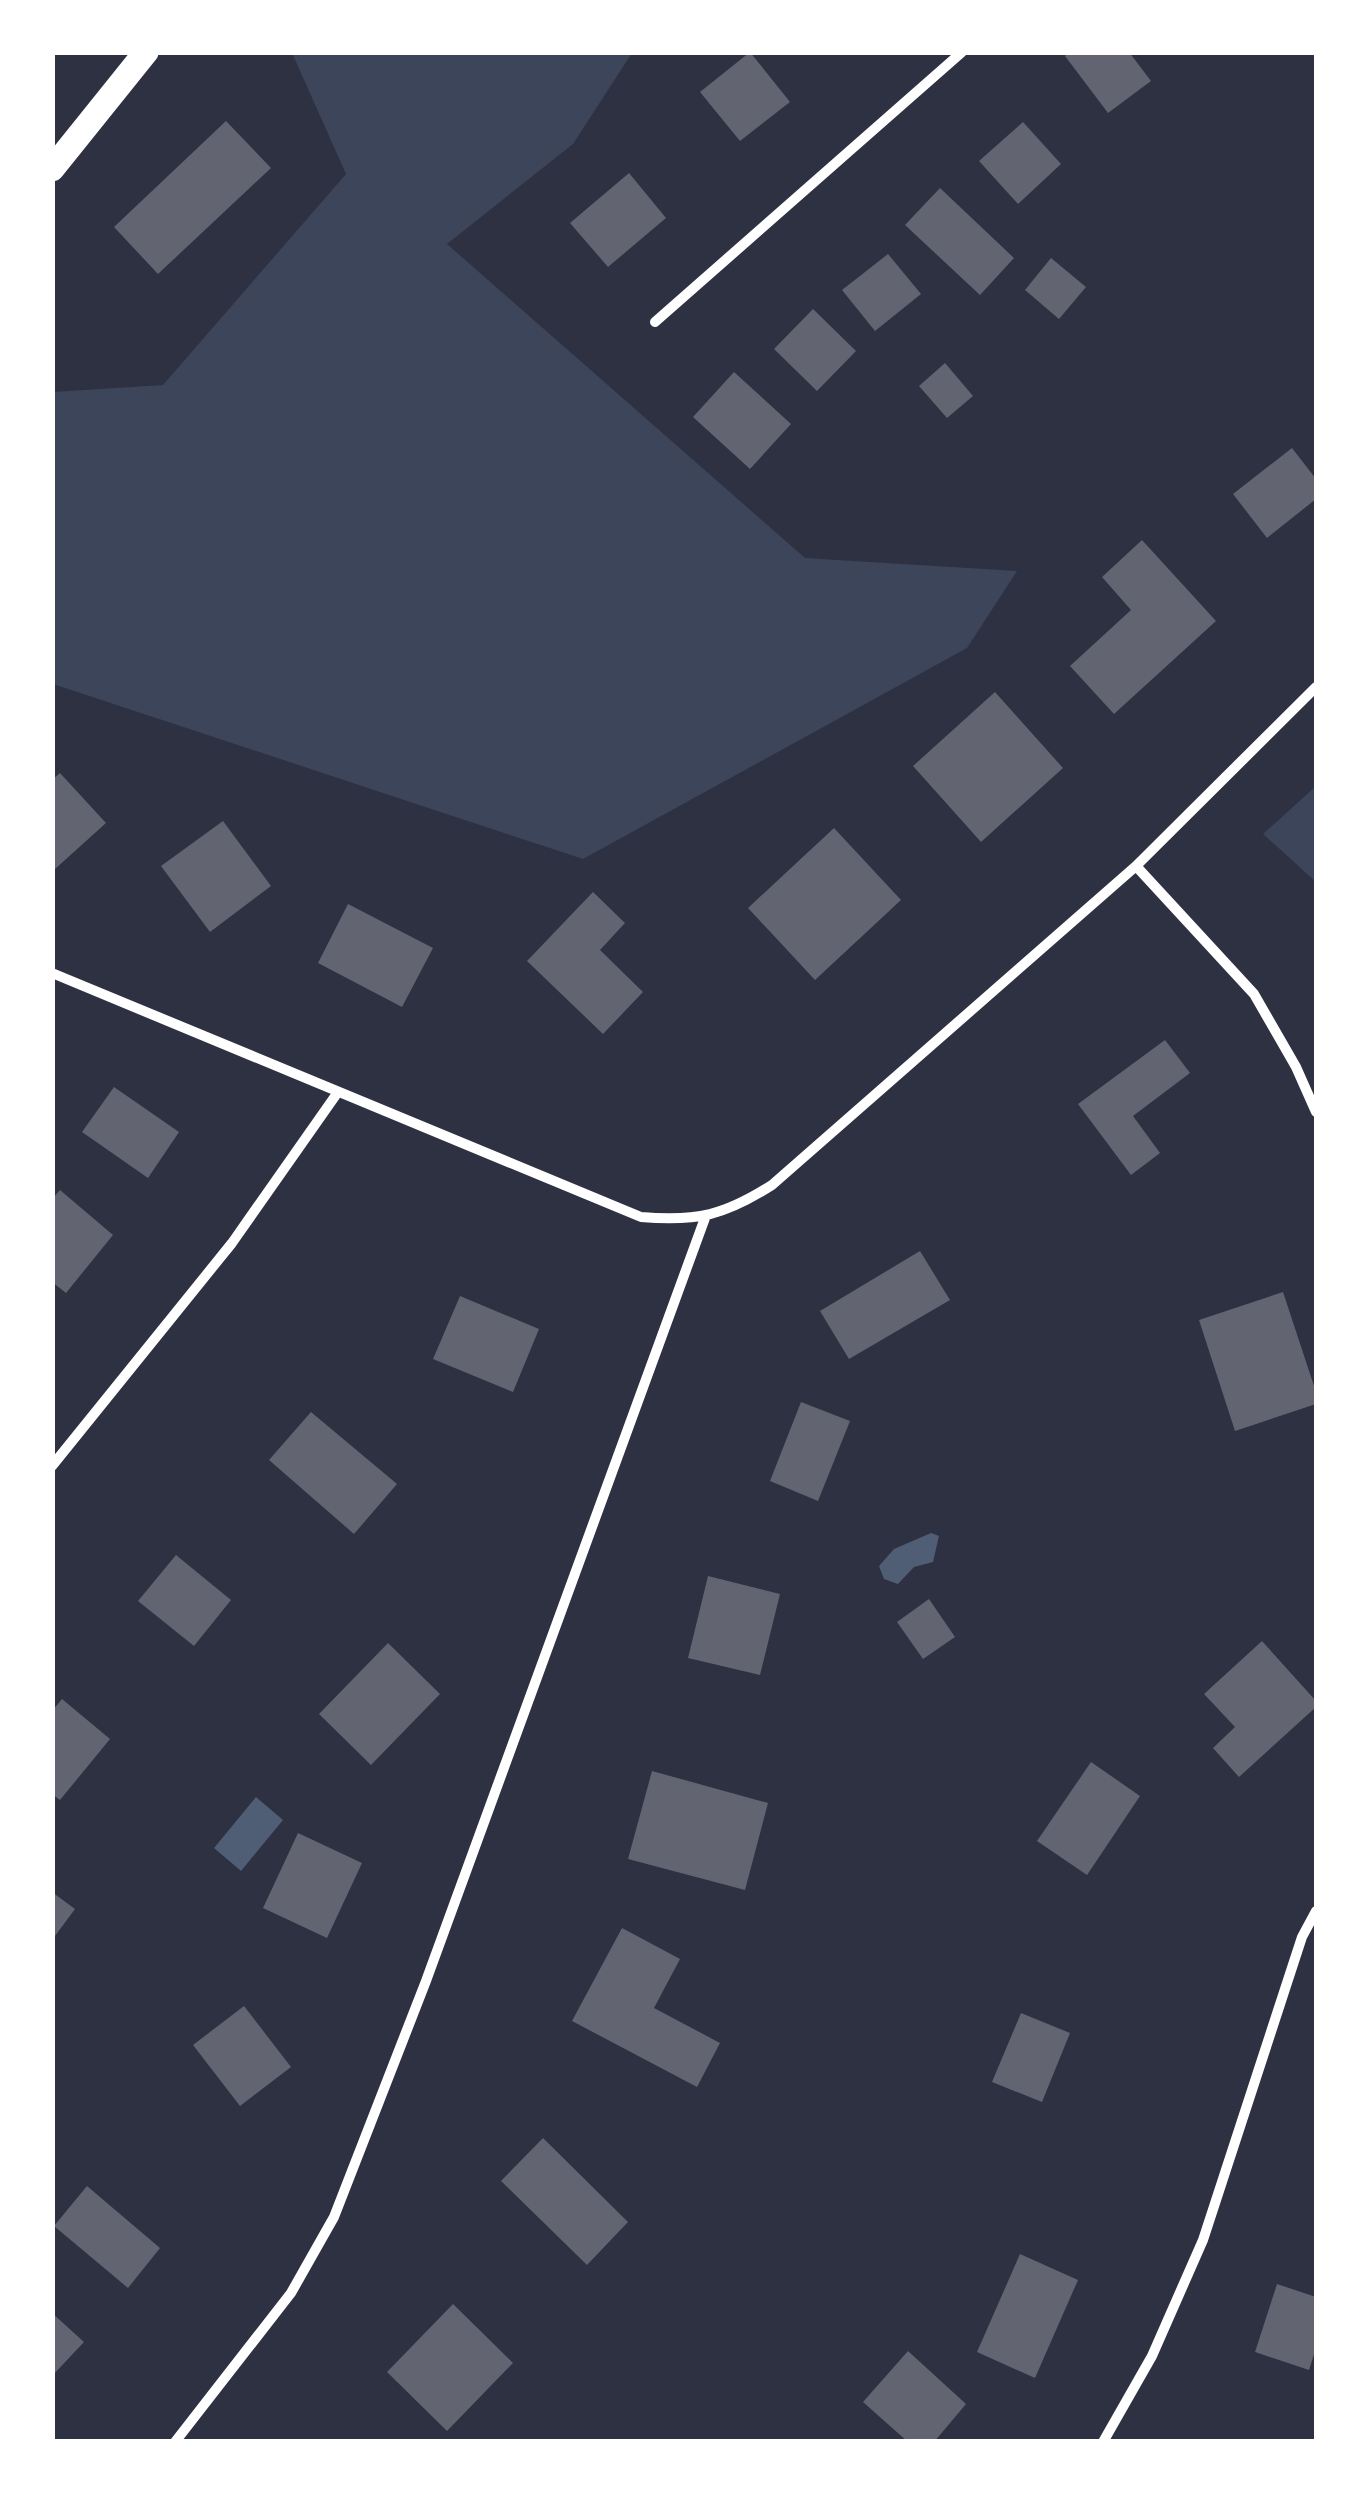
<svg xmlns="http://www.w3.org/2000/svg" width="1369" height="2494" font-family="Raleway,sans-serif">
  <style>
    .green { fill: #3c4559 }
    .water { fill: #4f5d75 }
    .building { fill: #626471 }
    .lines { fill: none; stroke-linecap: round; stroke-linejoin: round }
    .minor { stroke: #fff; stroke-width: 10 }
    .primary { stroke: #fff; stroke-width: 25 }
  </style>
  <rect width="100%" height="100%" fill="#2d3142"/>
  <!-- green -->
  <path class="green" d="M292,53H632L573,144L447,244L805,558L1017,571L967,648L583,859L53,684V392L163,385L346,174Z
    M1316,786V882L1263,834Z"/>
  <!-- water -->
  <path class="water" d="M931,1533L939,1536L933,1562L914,1567L898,1584L884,1579L879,1566L894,1549Z
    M256,1797L283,1820L241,1871L214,1848Z"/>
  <!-- building -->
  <path class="building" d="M750,52L790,102L740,141L700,92Z
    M1069,52H1129L1151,81L1108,113L1065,56Z
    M226,121L271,168L158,274L114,227Z
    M1023,122L1061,164L1018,204L979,161Z
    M629,173L666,218L608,267L570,223Z
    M940,188L1014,258L980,295L905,225Z
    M888,254L921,294L875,331L842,290Z
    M1051,258L1086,287L1059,319L1025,290Z
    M813,309L856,351L817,391L774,349Z
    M945,363L973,396L947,418L919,386Z
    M734,372L791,424L750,469L693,417Z
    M1292,448L1316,479V499L1267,538L1233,494Z
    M1142,540L1216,621L1114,714L1070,666L1131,610L1102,577Z
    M995,692L1063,768L981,842L913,766Z
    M60,773L106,823L55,869L52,866V780Z
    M223,821L271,886L210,932L161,866Z
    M834,828L901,900L815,980L748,908Z
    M593,892L625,923L600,950L643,992L603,1034L527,961Z
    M348,904L433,948L402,1007L318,963Z
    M1165,1040L1190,1073L1133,1116L1160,1153L1131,1175L1078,1104Z
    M114,1087L179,1132L148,1178L82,1132Z
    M60,1190L113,1235L66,1293L52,1282V1199Z
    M920,1251L950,1300L849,1359L820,1311Z
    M1283,1292L1316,1392V1404L1235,1431L1199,1320Z
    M460,1296L539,1329L513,1392L433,1359Z
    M801,1402L850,1421L818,1501L770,1481Z
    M311,1412L397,1484L354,1534L269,1460Z
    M176,1555L231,1600L194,1646L138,1601Z
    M708,1576L780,1594L760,1675L688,1658Z
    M929,1599L955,1637L923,1659L897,1622Z
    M1262,1641L1316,1701V1707L1239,1777L1213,1748L1235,1727L1204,1694Z
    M388,1643L440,1694L371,1765L319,1714Z
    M62,1699L110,1739L60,1800L52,1794V1711Z
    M1091,1762L1140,1796L1087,1875L1037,1841Z
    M652,1771L768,1803L745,1890L628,1859Z
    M298,1833L362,1863L327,1938L263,1908Z
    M52,1892L75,1909L52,1940Z
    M622,1928L680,1959L654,2008L720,2043L697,2087L572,2021Z
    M244,2006L291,2067L240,2106L193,2045Z
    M1021,2013L1070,2033L1042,2102L992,2082Z
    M543,2138L628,2222L587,2265L501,2181Z
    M87,2186L160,2248L128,2288L54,2226Z
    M1020,2254L1078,2280L1035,2378L977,2352Z
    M1277,2284L1316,2297V2348L1309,2370L1255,2352Z
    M453,2304L513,2363L447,2431L387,2372Z
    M52,2313L84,2342L52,2376Z
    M908,2351L966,2404L934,2442H908L863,2402Z"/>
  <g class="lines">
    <!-- minor -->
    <path class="minor" d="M655,322L962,52
      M1136,866L1254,994L1296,1067L1316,1112
      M52,973L641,1217C697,1222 725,1215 772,1185L1136,866L1316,687
      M52,1466L232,1243L338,1092
      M175,2442L291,2293L334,2217L426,1981L705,1218
      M1103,2442L1152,2356L1203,2240L1302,1937L1316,1911"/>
    <!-- primary -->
    <path class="primary" d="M52,169L146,52"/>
  </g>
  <!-- border -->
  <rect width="1369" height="2494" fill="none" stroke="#ffffff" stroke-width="110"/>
</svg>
